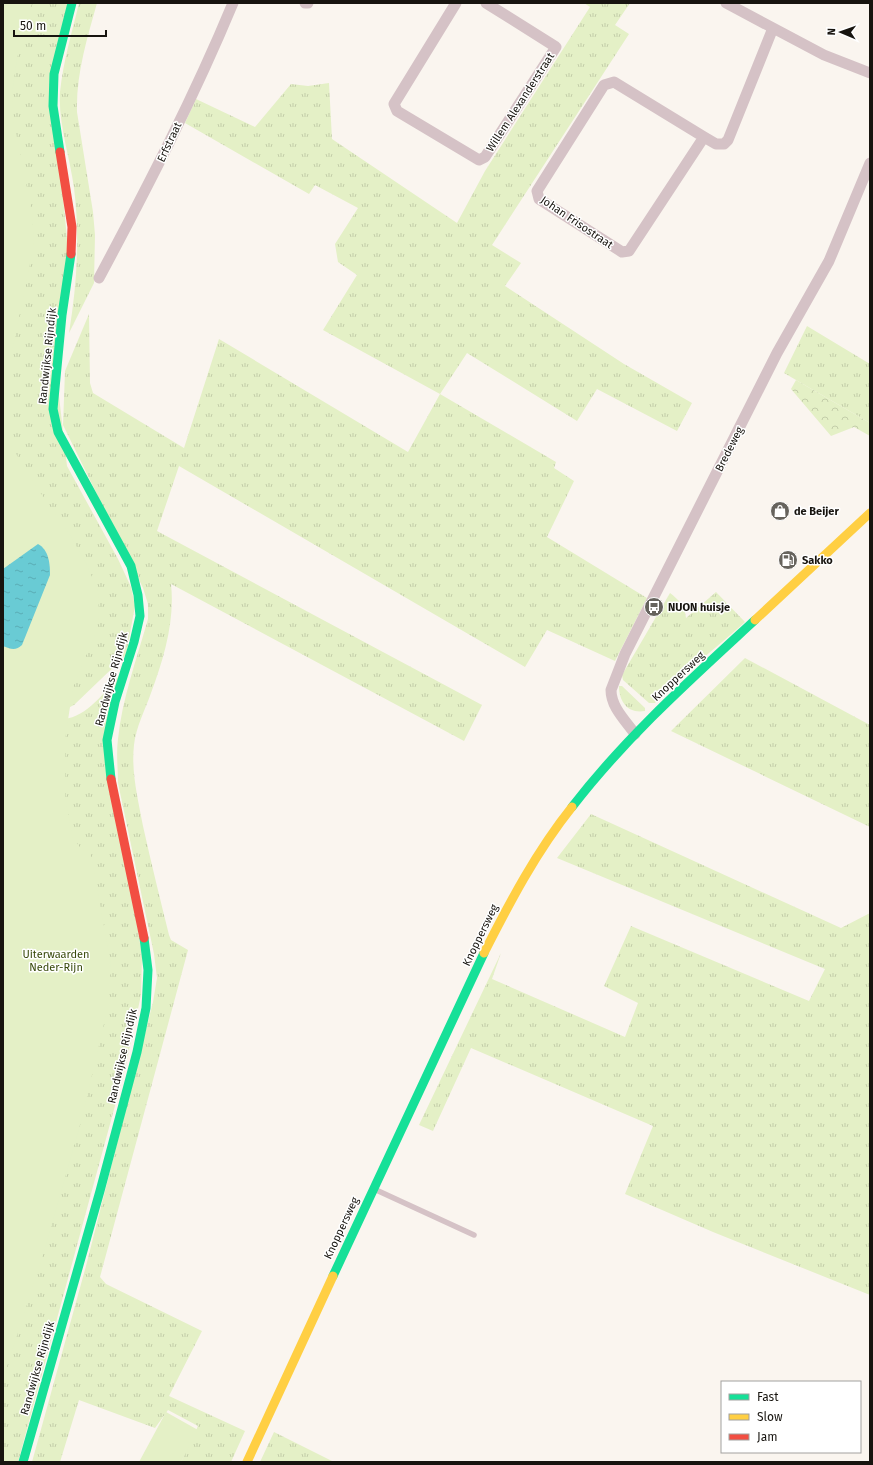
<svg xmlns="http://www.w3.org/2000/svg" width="873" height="1465" font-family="'Fira Sans',sans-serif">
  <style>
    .grass { fill: url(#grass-tufts) }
    .forest { fill: url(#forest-crowns) }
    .park { fill: #e4f0c6 }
    .water { fill: url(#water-ripples) }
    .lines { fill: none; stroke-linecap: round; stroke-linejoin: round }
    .lane { stroke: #d5c2c6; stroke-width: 5.5 }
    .street { stroke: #d5c2c6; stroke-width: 11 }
    .fast { stroke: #16e098; stroke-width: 9 }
    .slow { stroke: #ffcf43; stroke-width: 9 }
    .jam { stroke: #f24e42; stroke-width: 9 }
    .labels { text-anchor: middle; stroke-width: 3; stroke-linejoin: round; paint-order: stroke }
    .street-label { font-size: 11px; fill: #17140f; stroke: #fff }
    .poi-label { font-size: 11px; font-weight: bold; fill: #17140f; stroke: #fff; text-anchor: start }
    .park-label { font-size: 11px; fill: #37490a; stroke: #fff }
  </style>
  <defs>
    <pattern id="grass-tufts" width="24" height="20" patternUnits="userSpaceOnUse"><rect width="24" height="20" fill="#e4f0c6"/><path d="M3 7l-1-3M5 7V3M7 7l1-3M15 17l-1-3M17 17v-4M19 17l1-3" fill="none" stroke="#c3cda9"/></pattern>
    <pattern id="forest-crowns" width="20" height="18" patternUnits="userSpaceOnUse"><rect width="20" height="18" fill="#e4f0c6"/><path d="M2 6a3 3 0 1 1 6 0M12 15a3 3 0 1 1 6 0" fill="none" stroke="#c3cda9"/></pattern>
    <pattern id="water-ripples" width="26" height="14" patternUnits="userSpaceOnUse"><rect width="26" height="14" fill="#69cbd4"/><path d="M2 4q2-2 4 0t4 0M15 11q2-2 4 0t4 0" fill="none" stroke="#5aadb5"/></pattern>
  </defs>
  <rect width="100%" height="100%" fill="#faf5ef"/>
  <!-- grass -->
  <path class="grass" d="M3,3H68L51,73L68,249L55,361L67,466L118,559L131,587L135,606L126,655L74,705L66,709L3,569Z
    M79,3H97C87,39 76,74 77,112L93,212L95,235L94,283L69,333C77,284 80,237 74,188C70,157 58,124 60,92C63,62 72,32 79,3Z
    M584,3H630L615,25L629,34L492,245L521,263L505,286L624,364L692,403L677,431L597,389L577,421L467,353L440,394L556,462L554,468L574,481L547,537L647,598L615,661L547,630L525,667L179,466L157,531L482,705L464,741L171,584C175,621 164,658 151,693C145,710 136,727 134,745C131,772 138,799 143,826C151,862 160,899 169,935L171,940L188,950L100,1277L106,1284L202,1331L169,1396L245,1431L231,1462H181L198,1426L168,1410L155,1428L79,1400L60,1462H32L86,1266L153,1002L157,978L154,954L118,783C118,768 116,754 118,739C122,699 137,658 148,619V604L143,588L63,425L65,371L89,314L90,383L93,393L184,448L219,339L408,452L440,394L323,330L357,275L338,262L335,244L358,208L315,185L309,194L185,123L196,99L255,127L291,84L308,86L329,83L332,139L457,223L485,171L590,7Z
    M807,326L870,364V423L784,373Z
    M716,592L745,622C715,649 682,674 655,703H649L623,680L622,675L670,593C679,600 685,606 686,618Z
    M745,658L870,725V827L671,731Z
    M120,675L107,721L142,957L141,995L125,1069L18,1462H3V697L64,719C87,717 105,691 120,675Z
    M619,686H622L645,708V711C628,714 619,702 619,686Z
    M591,814L841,928L870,913V1295L713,1232L625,1194L653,1126L471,1048L433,1131L419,1125L501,953L492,979L625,1037L638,1003L604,986L631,926L809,1001L825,969L557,858Z
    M274,1432L334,1462H260Z"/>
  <!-- forest -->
  <path class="forest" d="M796,380L870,423V436L854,427L831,436L791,389Z"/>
  <!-- park -->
  <path class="park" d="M3,3H32L17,58L12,93L14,123L32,213L34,244L9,366L10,444L37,488L70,535L86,563L98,591L99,616L96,632L73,687L65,740V799L73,838L82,850L90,851L109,953L111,967L107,1011L82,1118L42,1258L3,1379Z
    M166,1412L198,1430L181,1462H139Z"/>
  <!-- water -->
  <path class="water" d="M38,544C49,550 50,564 50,575L22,645C16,651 10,649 3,646V569Z"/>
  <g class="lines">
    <!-- lane -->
    <path class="lane" d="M374,1189L474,1235"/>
    <!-- street -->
    <path class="street" d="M305,3H308
      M456,3L394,104L397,111L479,160L485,157L556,47L486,3
      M726,3L824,55L870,73
      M704,137L629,251L622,252L539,199L537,191L604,85L614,82L704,137L716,144H724L728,140L773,28
      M99,278C147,188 194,97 233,3
      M635,734C625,720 611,707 611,690L625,654L777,353L829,261L870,163"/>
    <!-- fast -->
    <path class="fast" d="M60,152L53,106L54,74L72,3
      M71,254L62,315L53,409L58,432L131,566L138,595L140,616L134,642L115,702L107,740L111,779
      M572,807C626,737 690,680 755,620
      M333,1276L484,953
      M23,1462L100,1191L137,1052L146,1008L148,970L144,938"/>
    <!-- slow -->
    <path class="slow" d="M755,620L870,513
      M484,953C510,902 536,852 572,807
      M247,1462L333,1276"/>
    <!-- jam -->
    <path class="jam" d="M60,152L72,227L71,254
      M111,779L144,938"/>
  </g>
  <!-- icons -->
  <defs>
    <symbol id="shop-disc" viewBox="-11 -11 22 22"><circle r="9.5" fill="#66635d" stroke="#fff"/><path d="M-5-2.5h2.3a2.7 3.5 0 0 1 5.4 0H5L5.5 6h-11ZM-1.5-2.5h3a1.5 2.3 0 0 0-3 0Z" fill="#fff"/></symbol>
    <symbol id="fuel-disc" viewBox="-11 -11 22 22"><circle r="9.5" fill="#66635d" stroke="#fff"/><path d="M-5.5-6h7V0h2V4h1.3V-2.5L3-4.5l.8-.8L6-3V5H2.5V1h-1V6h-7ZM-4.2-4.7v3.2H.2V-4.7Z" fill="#fff"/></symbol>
    <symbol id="bus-disc" viewBox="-11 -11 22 22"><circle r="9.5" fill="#66635d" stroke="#fff"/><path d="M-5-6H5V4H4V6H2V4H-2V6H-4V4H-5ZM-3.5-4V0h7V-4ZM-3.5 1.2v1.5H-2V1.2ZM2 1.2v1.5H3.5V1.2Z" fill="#fff"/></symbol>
  </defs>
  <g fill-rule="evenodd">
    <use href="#shop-disc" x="769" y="500" width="22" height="22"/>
    <use href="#fuel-disc" x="777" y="549" width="22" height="22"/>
    <use href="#bus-disc" x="643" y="596" width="22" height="22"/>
  </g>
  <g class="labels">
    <!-- street labels -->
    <g class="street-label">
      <text transform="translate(520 102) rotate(-57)" y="4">Willem Alexanderstraat</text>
      <text transform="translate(169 142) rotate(-65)" y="4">Erfstraat</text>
      <text transform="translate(577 222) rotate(34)" y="4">Johan Frisostraat</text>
      <text transform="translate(47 356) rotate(-84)" y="4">Randwijkse Rijndijk</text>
      <text transform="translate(729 449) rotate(-63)" y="4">Bredeweg</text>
      <text transform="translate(678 676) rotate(-43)" y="4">Knoppersweg</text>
      <text transform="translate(111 679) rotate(-75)" y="4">Randwijkse Rijndijk</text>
      <text transform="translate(480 935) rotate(-64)" y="4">Knoppersweg</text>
      <text transform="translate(122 1056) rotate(-77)" y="4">Randwijkse Rijndijk</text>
      <text transform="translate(341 1228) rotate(-65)" y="4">Knoppersweg</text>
      <text transform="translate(37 1368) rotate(-74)" y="4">Randwijkse Rijndijk</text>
    </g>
    <!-- poi labels -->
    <g class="poi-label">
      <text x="794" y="515">de Beijer</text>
      <text x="802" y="564">Sakko</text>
      <text x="668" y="611">NUON huisje</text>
    </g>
    <!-- park labels -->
    <g class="park-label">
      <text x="56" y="958">Uiterwaarden<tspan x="56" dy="13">Neder-Rijn</tspan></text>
    </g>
  </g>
  <!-- border -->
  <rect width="873" height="1465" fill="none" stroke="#17140f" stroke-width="8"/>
  <!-- legend -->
  <rect x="721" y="1381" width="140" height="72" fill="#ffffff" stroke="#a2a19f"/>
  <rect x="729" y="1394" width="20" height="6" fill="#16e098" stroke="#a2a19f"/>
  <text x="757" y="1401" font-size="12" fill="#17140f">Fast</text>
  <rect x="729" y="1414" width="20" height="6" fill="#ffcf43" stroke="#a2a19f"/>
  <text x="757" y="1421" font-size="12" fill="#17140f">Slow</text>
  <rect x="729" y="1434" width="20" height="6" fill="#f24e42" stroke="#a2a19f"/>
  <text x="757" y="1441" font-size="12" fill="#17140f">Jam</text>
  <!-- north arrow -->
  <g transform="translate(841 32) rotate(272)" stroke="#ffffff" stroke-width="3" paint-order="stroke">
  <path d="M0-3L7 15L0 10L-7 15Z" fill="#17140f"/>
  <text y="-6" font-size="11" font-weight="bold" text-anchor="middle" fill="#17140f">N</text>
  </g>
  <!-- scale -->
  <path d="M14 30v6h92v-6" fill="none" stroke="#17140f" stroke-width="2"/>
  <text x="20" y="30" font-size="12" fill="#17140f" stroke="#ffffff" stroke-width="3" paint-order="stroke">50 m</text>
</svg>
